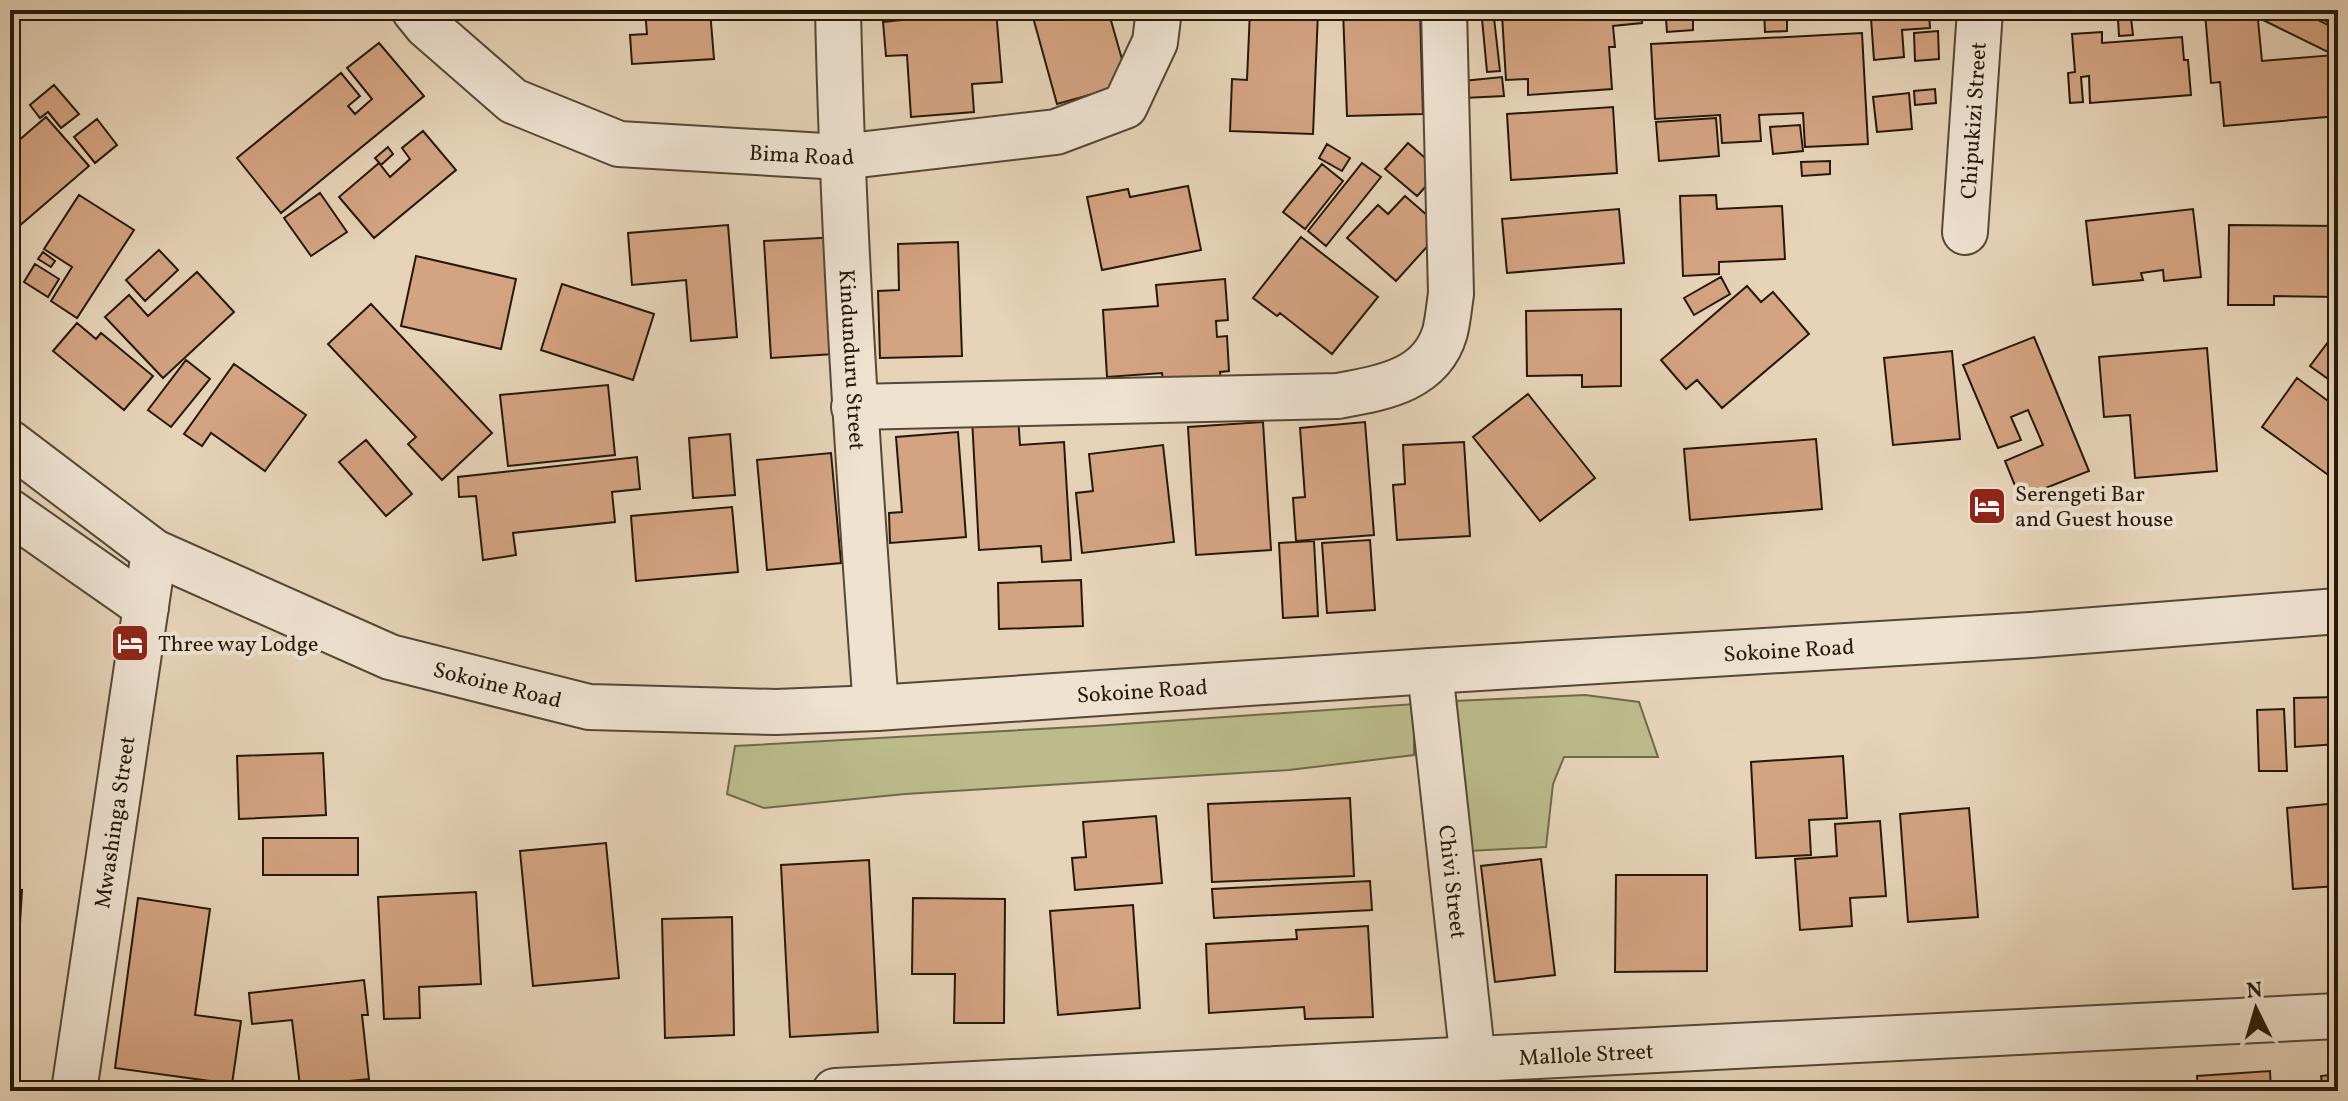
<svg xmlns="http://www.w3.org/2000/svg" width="2348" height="1101" font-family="Vollkorn,serif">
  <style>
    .green { fill: #bbbb8b; stroke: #706a4a; stroke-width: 2 }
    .building { fill: #d4a382; stroke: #251909; stroke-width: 2 }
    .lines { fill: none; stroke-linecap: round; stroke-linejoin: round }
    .minor-casing { stroke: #554835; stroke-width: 48 }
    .minor { stroke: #efe2d1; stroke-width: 44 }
    .labels { text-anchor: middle; stroke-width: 8; stroke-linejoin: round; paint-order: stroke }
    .street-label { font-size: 22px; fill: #251909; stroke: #efe2d1 }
    .poi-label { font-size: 22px; fill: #251909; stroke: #efe2d1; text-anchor: start }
  </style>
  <rect width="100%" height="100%" fill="#e6d3b8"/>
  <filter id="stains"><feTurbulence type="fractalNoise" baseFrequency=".0025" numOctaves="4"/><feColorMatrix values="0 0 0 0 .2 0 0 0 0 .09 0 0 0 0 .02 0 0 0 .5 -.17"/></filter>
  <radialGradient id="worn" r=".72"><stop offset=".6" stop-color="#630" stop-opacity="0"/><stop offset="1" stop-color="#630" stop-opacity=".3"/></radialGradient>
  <!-- green -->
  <path class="green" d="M1585,695L1639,702L1658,757H1564L1553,784L1546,847L1468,851L1454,701Z
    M1414,704V755L1289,770L905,794L764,808L727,794L735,746L1094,726Z"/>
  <!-- building -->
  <path class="building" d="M645,10H710L714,59L632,64L630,35L647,34Z
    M873,10H893L894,17L873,19Z
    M919,10H996L1002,82L972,84L974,112L911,117L907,55L886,56L883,22L901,20L900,11Z
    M1031,10H1108L1129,84L1057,104Z
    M1250,10L1318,12L1313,134L1230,131L1232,79L1247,80Z
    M1343,10H1420L1423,114L1347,116Z
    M1571,10H1641L1642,23L1613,26L1615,47H1609L1612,89L1528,95V79L1506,80L1502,15Z
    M1764,10H1787V31L1765,32Z
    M2257,10L2262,61L2334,55L2338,116L2224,126L2220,82L2211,83L2205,13Z
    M2268,10H2299L2338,30V37L2330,53L2263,20Z
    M2307,10H2338V28Z
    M1929,14L1930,28L1902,30L1904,57L1874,60L1871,18Z
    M1693,17V30L1667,32L1666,19Z
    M1494,18L1500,71L1487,72L1482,19Z
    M2131,18L2133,35L2119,36L2118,19Z
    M1938,31L1939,59L1915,61L1914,33Z
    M2102,32V43L2182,37L2184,60H2188L2191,95L2090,103L2089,76L2081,77L2083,102L2070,103L2068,73L2075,72L2072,34Z
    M1862,33L1868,144L1805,147L1803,113L1759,115L1761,141L1722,143L1720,115L1655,119L1651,44Z
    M379,43L424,96L281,213L237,158L341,73L360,96L348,106L355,114L372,99L347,68Z
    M1502,77L1504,96L1464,98L1463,81Z
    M54,85L79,114L61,128L48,112L40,118L30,105Z
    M1935,89L1936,103L1915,105L1914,91Z
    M1909,93L1912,129L1877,132L1873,97Z
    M1613,107L1617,173L1511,180L1507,114Z
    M46,117L89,166L11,233L10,148Z
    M1716,118L1719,156L1659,161L1656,122Z
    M97,119L117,145L95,163L74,137Z
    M1800,125L1803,151L1773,154L1770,127Z
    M423,131L456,170L374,238L339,197L379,163L390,177L410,159L402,148Z
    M1408,143L1440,171L1417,196L1385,169Z
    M1327,144L1350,158L1342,171L1319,158Z
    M388,147L393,154L381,165L375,158Z
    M1830,161V174L1802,176L1801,162Z
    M1362,163L1381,177L1326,246L1308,231Z
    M1322,164L1343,181L1305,229L1283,212Z
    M1188,186L1201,250L1102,270L1087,197L1128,189L1130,197Z
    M320,193L347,232L311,256L284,218Z
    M79,195L134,230L77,318L51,301L72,267L44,249Z
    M1716,195L1717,209L1782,206L1785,259L1719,262V274L1683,276L1680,196Z
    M1405,196L1443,229L1396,281L1347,238L1378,205L1388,214Z
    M1619,209L1624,263L1507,273L1502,219Z
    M2193,209L2201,277L2164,281L2163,270L2141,273L2143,280L2093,285L2086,221Z
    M728,225L737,337L691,341L686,280L632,285L628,233Z
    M2229,225L2338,226V297L2274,296V305H2228Z
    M858,236L866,352L771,358L764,241Z
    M1301,237L1378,297L1332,354L1280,313L1277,316L1253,298Z
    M958,242L962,356L880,358L878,291L899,290L898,244Z
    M159,250L178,270L145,301L126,280Z
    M43,252L55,261L51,267L38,259Z
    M416,256L516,279L501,349L401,326Z
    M35,264L59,279L48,297L24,282Z
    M197,272L234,312L163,378L105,317L129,295L148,316Z
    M1721,277L1730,294L1694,315L1684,298Z
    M1225,279L1228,320L1216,321L1217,337L1227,336L1229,371L1220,372L1221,384L1164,388L1162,373L1107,377L1103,310L1158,306L1156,285Z
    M562,284L654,314L633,380L541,350Z
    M1747,286L1761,302L1773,292L1809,334L1722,408L1697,380L1686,389L1661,360Z
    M371,304L492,433L442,480L408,444L416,437L328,344Z
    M1621,309V386L1582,387V375L1527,376L1526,311Z
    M77,323L96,339L101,333L153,376L124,410L53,351Z
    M2338,329V386L2310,366Z
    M2034,337L2089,471L2020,498L2005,461L2043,445L2028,410L2011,417L2021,440L1998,448L1963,365Z
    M2207,348L2217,471L2135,478L2130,415L2104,417L2099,357Z
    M1952,351L1960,439L1893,445L1884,358Z
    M186,360L210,379L171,427L148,410Z
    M234,364L306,415L265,471L211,433L202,446L184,434Z
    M2297,378L2328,401L2338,389V482L2262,427Z
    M608,385L615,455L508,466L500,395Z
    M1528,394L1595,478L1540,521L1473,437Z
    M1018,415L1020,445L1064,442L1071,560L1042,562L1041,546L979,550L972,418Z
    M1263,422L1271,550L1196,555L1188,427Z
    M1365,422L1374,535L1296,541L1293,498L1305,497L1300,428Z
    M958,432L966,537L890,543L889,513L902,512L896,437Z
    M730,434L735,495L693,498L689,438Z
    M1816,439L1822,509L1690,520L1684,449Z
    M366,440L412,494L386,516L339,462Z
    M1464,442L1470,536L1397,540L1393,485L1405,484L1403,445Z
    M1163,445L1174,542L1082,553L1076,493L1093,491L1089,454Z
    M831,453L841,563L767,570L757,460Z
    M637,457L640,489L612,492L615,522L513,533L516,555L483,560L476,496L459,497L458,477Z
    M732,507L738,572L636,581L631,516Z
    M1370,540L1375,610L1327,613L1322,543Z
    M1314,541L1318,616L1283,618L1279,543Z
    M1081,580L1083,626L999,629L998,583Z
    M2338,697V744L2295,747L2294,698Z
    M2284,709L2287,771H2259L2257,710Z
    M323,753L326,815L239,819L237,756Z
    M1843,756L1847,818L1809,820L1811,855L1756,858L1751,762Z
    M1350,798L1354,876L1212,882L1208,804Z
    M2338,803V886L2293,889L2287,808Z
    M1969,808L1978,917L1908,922L1900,814Z
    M1156,816L1162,883L1075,890L1072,858L1086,857L1083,822Z
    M1880,821L1886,896L1850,898L1852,926L1800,930L1795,859L1837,856L1835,824Z
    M263,838H358V875H263Z
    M606,843L619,978L533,986L520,851Z
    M1541,859L1555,975L1495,982L1481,866Z
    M869,860L878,1032L790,1037L781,865Z
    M1616,875H1707V971L1615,972Z
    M1370,881L1372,910L1214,918L1212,889Z
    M10,889L22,890L12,1056H10Z
    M476,892L481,984L419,987L420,1018L384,1019L378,897Z
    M138,898L210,909L195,1015L241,1021L232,1084L115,1068Z
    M913,898L1005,899L1004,1023H954L955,974H912Z
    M1133,905L1140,1008L1058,1015L1050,911Z
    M732,917L734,1035L665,1038L662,919Z
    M1368,926L1373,1017L1305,1019L1304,1007L1209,1013L1206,944L1297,939L1296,930Z
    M364,980L368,1015H362L369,1079L300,1086L292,1020L252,1024L249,993Z
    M2270,1071L2271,1091H2198L2197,1076Z
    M2338,1074V1091H2323L2321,1076Z
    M2174,1083V1091H2084L2083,1085Z"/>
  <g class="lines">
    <defs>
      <g id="minor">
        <path id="s1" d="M414,10L427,26L513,101L619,144L841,157L1056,132L1125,106L1155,42L1159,10"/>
        <path id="s2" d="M838,10C843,243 859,475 876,708"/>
        <path id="s3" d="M1965,232L1980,10"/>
        <path d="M854,407L1338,396C1381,388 1431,381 1445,332C1448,320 1449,307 1451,294L1444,10"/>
        <path id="s4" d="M10,443L154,552L390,657L589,707L776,712L876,708L1430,671L2031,635L2338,611"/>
        <path d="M10,512L146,607"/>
        <path id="s5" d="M1430,671L1476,1089"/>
        <path id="s6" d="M74,1091L154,552"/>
        <path id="s7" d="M835,1091L2338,1016"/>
      </g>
    </defs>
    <!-- minor casing -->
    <use href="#minor" class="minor-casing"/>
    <!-- minor -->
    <use href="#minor" class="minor"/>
  </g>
  <!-- icons -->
  <defs>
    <symbol id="hotel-square" viewBox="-11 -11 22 22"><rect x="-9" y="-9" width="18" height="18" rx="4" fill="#8f2418" stroke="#efe2d1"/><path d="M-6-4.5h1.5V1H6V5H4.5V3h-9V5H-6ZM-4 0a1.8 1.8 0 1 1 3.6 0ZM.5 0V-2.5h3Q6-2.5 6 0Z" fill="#fff"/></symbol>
  </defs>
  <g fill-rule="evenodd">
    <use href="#hotel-square" x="1965" y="484" width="44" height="44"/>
    <use href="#hotel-square" x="108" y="621" width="44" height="44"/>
  </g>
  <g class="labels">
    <!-- street labels -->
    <g class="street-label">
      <text dy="8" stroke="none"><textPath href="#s3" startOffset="112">Chipukizi Street</textPath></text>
      <text dy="8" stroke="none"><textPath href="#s1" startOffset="432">Bima Road</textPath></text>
      <text dy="8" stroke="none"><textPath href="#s2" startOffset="350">Kindunduru Street</textPath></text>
      <text dy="8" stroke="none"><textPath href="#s4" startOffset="1846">Sokoine Road</textPath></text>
      <text dy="8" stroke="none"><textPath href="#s4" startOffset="550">Sokoine Road</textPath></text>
      <text dy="8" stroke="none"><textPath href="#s4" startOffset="1198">Sokoine Road</textPath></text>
      <text dy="8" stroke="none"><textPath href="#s6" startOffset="272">Mwashinga Street</textPath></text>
      <text dy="8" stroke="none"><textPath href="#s5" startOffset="212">Chivi Street</textPath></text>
      <text dy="8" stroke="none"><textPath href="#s7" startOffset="752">Mallole Street</textPath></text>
    </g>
    <!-- poi labels -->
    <g class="poi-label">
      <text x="2015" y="501">Serengeti Bar<tspan x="2015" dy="25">and Guest house</tspan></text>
      <text x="158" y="651">Three way Lodge</text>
    </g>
  </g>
  <!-- margin -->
  <rect width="2348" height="1101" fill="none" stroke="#e6d3b8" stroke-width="40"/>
  <rect x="12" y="12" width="2324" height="1077" fill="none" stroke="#251909" stroke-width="4"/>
  <rect x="20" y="20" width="2308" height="1061" fill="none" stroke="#251909" stroke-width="2"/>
  <!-- north arrow -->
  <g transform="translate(2256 1009) rotate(355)" stroke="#efe2d1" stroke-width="6" paint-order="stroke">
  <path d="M0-6L14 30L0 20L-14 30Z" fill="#251909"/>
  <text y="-12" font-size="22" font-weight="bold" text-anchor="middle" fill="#251909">N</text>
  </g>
  <rect width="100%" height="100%" filter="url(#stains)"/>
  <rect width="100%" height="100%" fill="url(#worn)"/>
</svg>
